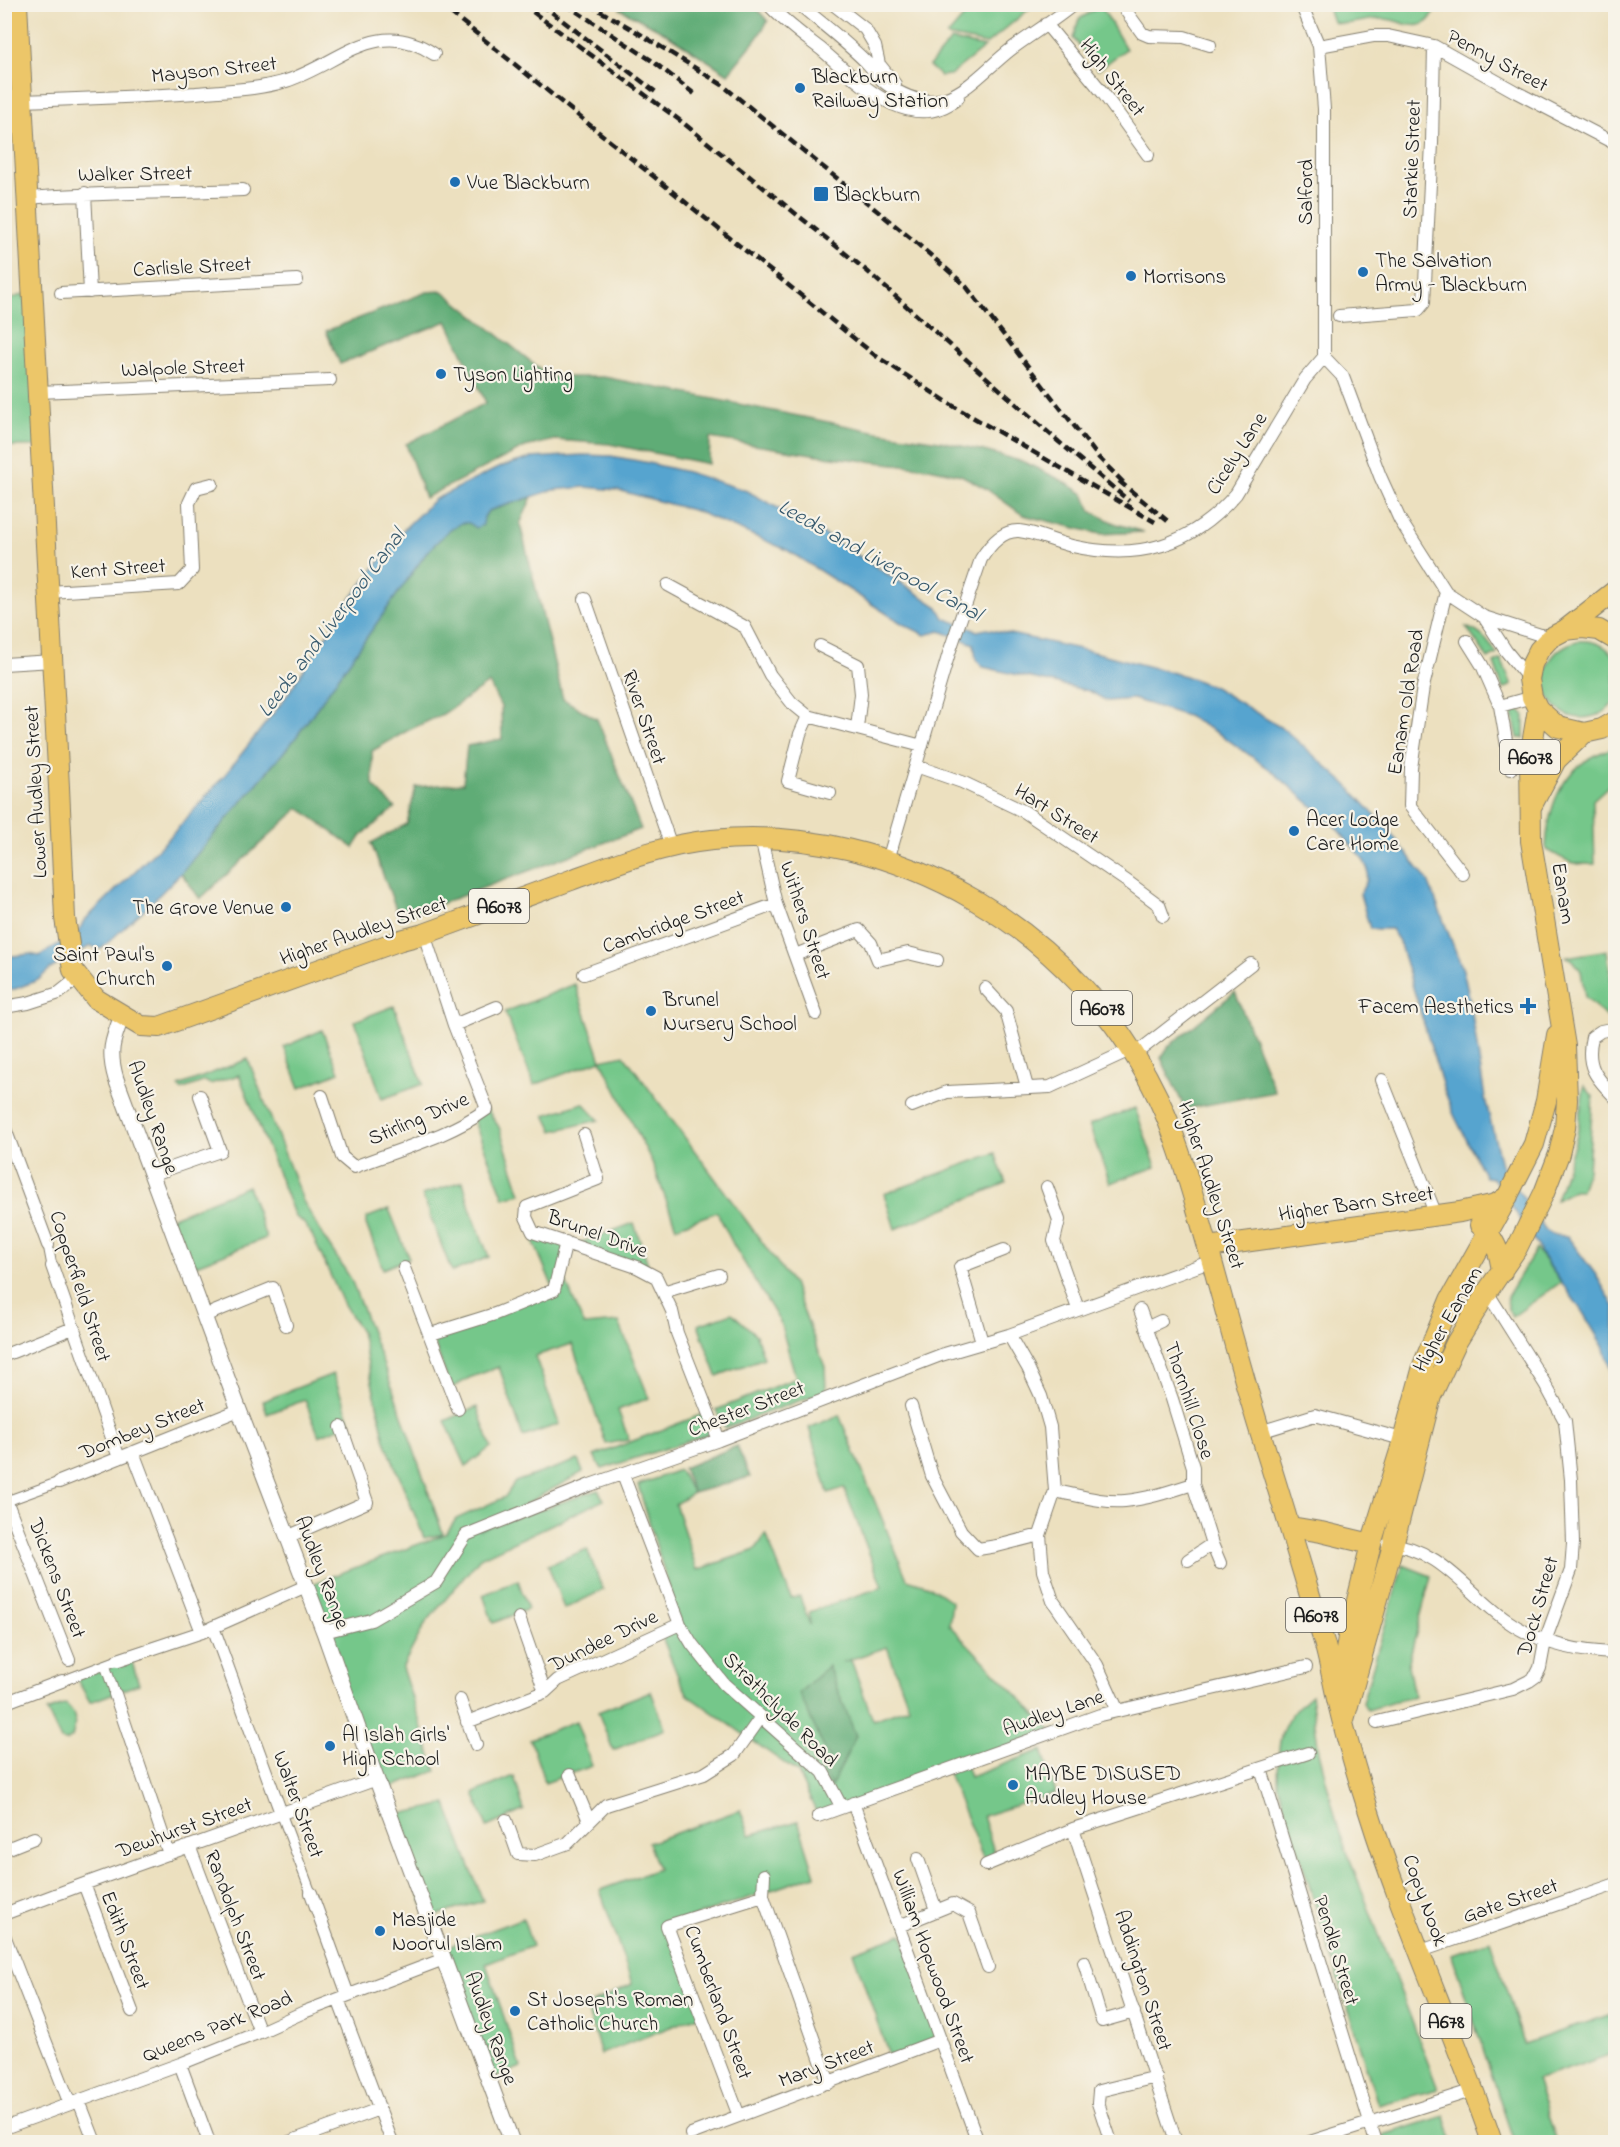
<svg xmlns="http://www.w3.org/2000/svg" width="1620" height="2147" font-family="'Indie Flower',sans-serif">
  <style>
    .green { fill: #74c78a; stroke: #487253; stroke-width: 1.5; fill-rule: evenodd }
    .forest { fill: #5fac76; stroke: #3e6449; stroke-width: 1.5 }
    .water { fill: #56a4cf; stroke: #396076; stroke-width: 1.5 }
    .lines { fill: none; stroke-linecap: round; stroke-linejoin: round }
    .pedestrian-casing { stroke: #847e6e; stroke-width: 11 }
    .minor-casing { stroke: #847e6e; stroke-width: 14 }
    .tertiary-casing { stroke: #847e6e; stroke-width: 17 }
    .trunk-casing { stroke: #847e6e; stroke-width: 22 }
    .pedestrian { stroke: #fff; stroke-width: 9 }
    .minor { stroke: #fff; stroke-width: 12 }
    .tertiary { stroke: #fff; stroke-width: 15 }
    .trunk { stroke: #ecc669; stroke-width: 20 }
    .rail { stroke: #1c1c1c; stroke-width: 4.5; stroke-dasharray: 9 4.5; stroke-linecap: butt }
    .poi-dot { fill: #1f6fb2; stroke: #f7f3e8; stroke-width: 2 }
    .labels { text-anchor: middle; stroke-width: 4.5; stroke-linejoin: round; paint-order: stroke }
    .shield { fill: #f7f3e8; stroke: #5e5c59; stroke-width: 1.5 }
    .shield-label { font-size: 20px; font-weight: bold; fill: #1c1c1c }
    .street-label { font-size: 21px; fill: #1c1c1c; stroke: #f7f3e8 }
    .poi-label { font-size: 21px; fill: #1c1c1c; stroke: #f7f3e8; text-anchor: start }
    .water-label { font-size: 22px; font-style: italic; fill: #36596d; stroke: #f7f3e8 }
  </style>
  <rect width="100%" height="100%" fill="#f7f3e8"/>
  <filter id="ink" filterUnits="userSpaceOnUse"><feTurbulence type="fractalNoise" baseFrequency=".0167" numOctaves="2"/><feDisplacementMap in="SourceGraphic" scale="12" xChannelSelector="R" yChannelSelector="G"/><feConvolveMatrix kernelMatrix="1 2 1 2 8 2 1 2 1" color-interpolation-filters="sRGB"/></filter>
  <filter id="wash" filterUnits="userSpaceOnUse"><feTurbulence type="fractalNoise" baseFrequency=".008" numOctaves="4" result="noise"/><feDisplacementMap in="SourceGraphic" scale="24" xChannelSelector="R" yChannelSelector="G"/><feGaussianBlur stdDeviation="1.35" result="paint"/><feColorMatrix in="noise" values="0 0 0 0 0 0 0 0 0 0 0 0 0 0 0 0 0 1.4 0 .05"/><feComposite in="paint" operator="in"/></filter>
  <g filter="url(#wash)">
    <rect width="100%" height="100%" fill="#ece0bf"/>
    <!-- green -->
    <path class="green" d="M975,4H1034V5L987,44L947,36Z
      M1435,4C1435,14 1429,23 1420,25C1410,28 1395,19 1384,19C1367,18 1349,27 1333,22L1327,5Z
      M1101,6L1126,49L1098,70L1073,38L1079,19Z
      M951,40L985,47L950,75L940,76L929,66Z
      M32,291L41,446H5V301Z
      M1466,627C1481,632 1488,641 1497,654L1488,659Z
      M1577,641C1593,640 1606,644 1615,658V700C1610,708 1603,714 1594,716C1546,730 1521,658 1577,641Z
      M1501,659L1512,685L1503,689L1494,663Z
      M1516,707L1524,714V738H1518L1512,709Z
      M1615,747V780L1593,800L1595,864C1572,866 1565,860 1546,849C1548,809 1559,772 1598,754C1603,751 1610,750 1615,747Z
      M1607,950L1616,1015L1606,1017L1585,997L1581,971L1573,960L1566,957Z
      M575,984L601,1060L624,1055L793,1284L825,1367L826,1391L725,1428L716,1410L796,1378L780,1322L734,1246L717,1212L676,1227L652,1162L601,1060L534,1085L505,1012Z
      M394,1006L423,1084L382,1099L355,1021Z
      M322,1030L339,1072L300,1088L284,1047Z
      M248,1059L303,1201L323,1236L351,1279L395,1395L443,1534L424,1538L385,1441L361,1332L343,1303L312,1235L303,1222L295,1217L239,1075L210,1084L205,1081L181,1090L179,1086Z
      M1584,1086L1593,1096L1588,1170L1581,1190H1574L1556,1200L1577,1136Z
      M583,1103L599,1120L553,1131L545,1115Z
      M1135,1108L1156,1167L1110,1183L1089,1125Z
      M487,1109L499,1127L521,1194L504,1198L473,1119Z
      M995,1153L1006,1183L895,1229L884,1194Z
      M463,1181L470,1208L489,1257L452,1272L422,1195Z
      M248,1186L266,1238L186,1269L168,1219Z
      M389,1209L409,1258L383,1269L366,1224V1218Z
      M634,1223L651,1273L574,1245Z
      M533,1232L566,1242L561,1270L584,1325L619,1322L649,1398L618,1410L629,1440L606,1444L572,1344L535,1356L559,1424L523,1437L499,1367L469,1378L451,1389L431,1334L554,1290L533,1240Z
      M1536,1249L1561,1282L1512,1317L1508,1309L1507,1297Z
      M732,1313L756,1335L764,1358L717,1376L698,1325Z
      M333,1374L351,1423L319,1436L305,1400L267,1414L263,1401Z
      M477,1407L491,1447L466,1466L445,1421Z
      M703,1414L710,1434L602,1469L594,1456Z
      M839,1415L907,1579L929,1586L952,1602L949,1625L1053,1732L965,1763L970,1777L1042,1750L1056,1793L983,1816L997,1861L986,1865L946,1769L818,1816L798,1773L688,1695L677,1674L660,1632L680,1624L638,1485L679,1470L693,1493L675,1504L697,1570L755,1550L766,1534L791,1598L800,1597L810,1625L809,1612L882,1587L844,1488L828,1493L809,1428ZM887,1647L909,1707L873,1720L851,1660L843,1662Z
      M578,1460L583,1472L479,1530L598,1490L604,1500L480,1558L425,1624L402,1668L436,1771L381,1791L306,1586L446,1534L456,1519L505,1497L515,1482Z
      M587,1549L603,1590L564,1609L548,1565Z
      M1403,1565L1431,1576L1408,1665L1414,1696L1368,1710L1362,1703Z
      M518,1580L528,1609L493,1623L483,1595Z
      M130,1656L139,1684L90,1702L75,1676Z
      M651,1691L665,1729L613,1750L598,1712Z
      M1311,1695L1319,1752L1339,1831L1438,2089L1378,2105L1278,1786C1279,1742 1275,1725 1311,1695Z
      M66,1704C77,1714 76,1723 72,1737L66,1741L61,1740L47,1711Z
      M576,1721L592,1766L545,1783L530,1739Z
      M514,1776L524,1810L487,1827L474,1793Z
      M446,1804L483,1901L428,1918L391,1816Z
      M740,1810L750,1835L798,1821L815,1875L667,1926L701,2015L601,2054L586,2006L632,1984L600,1890L658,1869L648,1843Z
      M523,1918L532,1946L486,1964L521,2067L489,2080L440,1949Z
      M902,1934L940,2040L890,2059L853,1952Z
      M1490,1940L1524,2044L1615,2013V2053L1536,2080L1557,2142H1514L1453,1959L1452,1954Z
      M1445,2116L1453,2142H1385L1383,2135Z"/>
    <!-- forest -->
    <path class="forest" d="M621,4L753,5L768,21L757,38L728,74L662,31L620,9Z
      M443,291L550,377H604L878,432L940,441L984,451L1024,462L1063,481L1084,494L1091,511L1114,523L1144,532L1100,534L1023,515L985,488L961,475L929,468L831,457L710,438L709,464L609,444L555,440L525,447L425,498L406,444L486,403L447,321L340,364L326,331L427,292Z
      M532,497L520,524L563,699L597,719L641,829L400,919L371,843L407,824L416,787L463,783L467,746L502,739L501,707L489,683L443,714L407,731L372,751L373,785L395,808L362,835L354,848L299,808L200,899L181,873L294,740L427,552L447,532L461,523H469L484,517L488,511Z
      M1235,992L1275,1092L1185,1109L1161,1058L1168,1047Z
      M737,1446L750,1477L693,1493L683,1468Z
      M828,1666L856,1736L831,1787L823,1772L829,1759L799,1693Z"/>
    <!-- water -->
    <path class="water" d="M583,455L611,456L644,462L687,472L747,491L816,529L900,582L938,607L944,618L977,631L987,629L1098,653L1185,676L1214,687L1285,730L1347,785L1390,832L1428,881L1463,970L1470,1001L1485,1098L1501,1165L1545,1229L1552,1235L1567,1236L1596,1275L1615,1308V1384L1603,1346L1582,1311L1541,1254L1538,1246L1493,1178L1485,1177L1454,1115L1443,1087L1399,941L1391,929H1370L1360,894L1367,880L1368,870L1363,859L1333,824L1272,771L1221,735L1187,716L1133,699L1107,701L1089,691L983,667L976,660L974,644L940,631L925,635L903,624L787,550L696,511L617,490L585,487L553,490L488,511L484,517L483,525L476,528L469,523H461L447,532L427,552L294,740L181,873L150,904L101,949L90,946L50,969L38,980L15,989L5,991V957L30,954L39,956L79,932L83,922L169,838L224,776L283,701L349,601L405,528L435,499L500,467L531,458Z"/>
  </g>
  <g filter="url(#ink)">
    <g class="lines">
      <defs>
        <path id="pedestrian" d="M48,1245L52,1266
          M4,1502L59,1482
          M105,1665L115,1694
          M62,1681L118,1660
          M281,1813L311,1893"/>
        <path id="minor" d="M768,4C784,22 804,36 822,50C858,81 909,137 958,98
          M799,4C822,24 848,43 869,65C875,72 880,80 888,85C943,125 971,81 1010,50C1031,34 1054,21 1074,4
          M833,4L865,29L875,46L879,64L895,84
          M1121,4L1142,33L1149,36L1184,37L1210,45
          M1301,4L1319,46L1324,109V357L1343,377L1380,476L1400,520L1446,592L1484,617L1550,638
          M1046,24L1103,93L1148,155
          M1319,46L1373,36H1388L1434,46L1516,92L1616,144
          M22,101C80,99 138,97 196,93C226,90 257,90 286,81C338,65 376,15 434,54
          M85,193L90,292
          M28,198C99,192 171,193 243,190
          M61,293L297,280
          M1339,316L1418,310L1424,303L1432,143L1434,46
          M38,392L330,380
          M668,585L745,627L770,675L792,703L808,716L922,746
          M49,592L179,584L192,570L189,503L196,488L212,484
          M1446,592L1423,687L1411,768L1410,806L1463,874
          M585,599L671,846
          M1484,617L1506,651L1529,679
          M1467,641L1482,665L1500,706L1511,769
          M820,646L858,665L861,694L857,728
          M4,664L53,661
          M1500,706L1532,697
          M808,716L800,734L788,781L830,793
          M916,766L962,782L1025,812L1128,882L1159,905L1163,916
          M761,838L776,904L816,1014
          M888,860L949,653L981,559C989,546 1002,530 1019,531C1037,533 1055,542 1072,546C1139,561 1191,546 1236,494L1305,379L1324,357
          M795,955L859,930L871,943L878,960L908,953L937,960
          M584,974L776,904
          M985,988L1006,1011L1027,1087
          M4,1007L28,1003L59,993L78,978
          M454,1025L497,1007
          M1616,1028L1601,1031L1592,1037C1585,1066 1596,1078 1616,1098
          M1135,1054L1251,964
          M1382,1080L1436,1215
          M322,1096L342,1157L354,1167C397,1150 450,1136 487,1109L454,1025L424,934
          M912,1106L947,1092L1050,1087L1132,1049
          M4,1126L48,1245
          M584,1135L598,1179L527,1207L526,1217L533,1232L637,1267L656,1277L672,1311L677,1333L719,1440
          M151,1175L220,1151L200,1096
          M1047,1187L1059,1220L1054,1241L1078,1309
          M52,1266L119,1458
          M404,1268L458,1409
          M663,1292L719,1275
          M1140,1310L1172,1399L1193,1467V1484L1212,1544L1220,1563
          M204,1316L273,1288L286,1325
          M1146,1328L1161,1321
          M431,1334L495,1314L554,1290L566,1242
          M1009,1335L1028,1368L1041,1396L1050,1427L1055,1491L1040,1535L1043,1571L1053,1601L1097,1665L1118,1711
          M982,1342L960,1267L1004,1250
          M5,1355L73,1328
          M911,1406L932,1476L961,1531L978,1549L997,1546L1040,1535
          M1260,1432L1315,1415L1409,1441
          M133,1452L202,1632
          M623,1475L680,1624L692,1644L724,1684L823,1772L841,1806
          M59,1482L239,1410
          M1055,1491C1077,1495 1102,1503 1125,1501C1148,1499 1171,1491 1193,1484
          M4,1495L69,1660
          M287,1537L367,1502L341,1427
          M1388,1544C1439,1547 1468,1593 1506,1620C1538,1643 1577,1652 1616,1653
          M1188,1560L1212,1544
          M519,1618L545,1692
          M213,1627L281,1813
          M324,1632L371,1620L436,1582L466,1535L590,1485L719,1440L941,1355L1009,1335L1212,1261
          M118,1660L202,1632L306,1586
          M115,1694L169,1854
          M460,1700L476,1745
          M4,1703L62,1681
          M467,1722L545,1692L558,1680L680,1624
          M1377,1722L1513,1689L1529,1681L1536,1676L1540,1668L1545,1641L1571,1570L1573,1543L1571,1480L1565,1421L1545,1384L1487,1292
          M1261,1769L1376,2142
          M570,1775L589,1821
          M853,1803L978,2142
          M818,1816L1100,1715L1306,1667
          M506,1820L518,1854L535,1855L568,1843L606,1805L704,1774L734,1755L761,1717
          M1073,1829L1176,2142
          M189,1846L260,2032
          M4,1850L34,1838
          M918,1859L936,1910
          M986,1865L1073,1829L1308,1753
          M764,1875L763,1896L829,2083
          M84,1884L132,2011
          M311,1893L348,1995
          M4,1914L84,1884L377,1779
          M899,1926L953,1904L969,1913L988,1967
          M4,1935L70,2104
          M1418,1952L1616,1884
          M1084,1962L1102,2021L1134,2012
          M338,1999L392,2142
          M180,2064L209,2142
          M79,2101L95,2142
          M739,2116L667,1926L763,1896
          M4,2128L180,2064L260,2032L304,2012L444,1959
          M691,2134L940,2040
          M289,2142L379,2109
          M1111,2142L1098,2103L1099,2091L1156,2077
          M1310,2142L1474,2090"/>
        <path id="tertiary" d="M122,1016C112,1041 108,1052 116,1079L239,1410L324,1632L369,1759L512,2142"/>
        <path id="trunk" d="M17,4L59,787L65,918L73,970L96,999L141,1026L159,1027L401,940L424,934C473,916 522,898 571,880C617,863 662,845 712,840C897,822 1079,932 1158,1098C1175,1134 1186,1172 1197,1209C1219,1284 1238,1361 1261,1435C1283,1504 1303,1573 1324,1642C1329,1660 1333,1680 1337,1699C1346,1737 1357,1775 1369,1812C1404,1924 1454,2031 1492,2142
          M1565,630L1616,590
          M1616,640L1599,630L1583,628L1565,630L1550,638L1539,650L1532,664L1529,679L1532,697L1538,709L1558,727L1584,733L1602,729L1616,721
          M1532,805L1556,760L1584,733
          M1480,1225C1495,1238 1500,1253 1502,1272
          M1208,1247L1460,1212L1496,1204L1508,1196
          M1291,1527L1321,1532L1371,1544
          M1340,1692L1348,1637L1371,1544L1400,1451L1424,1363L1450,1300L1501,1209L1534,1144L1546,1101L1557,1035
          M1343,1723L1393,1545L1431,1396L1456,1343L1487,1292L1517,1248L1544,1193L1559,1154L1565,1128L1567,1100L1565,1046L1531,841L1530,756L1538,709"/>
      </defs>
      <!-- pedestrian casing -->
      <use href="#pedestrian" class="pedestrian-casing"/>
      <!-- minor casing -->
      <use href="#minor" class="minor-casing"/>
      <!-- tertiary casing -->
      <use href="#tertiary" class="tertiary-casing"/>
      <!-- trunk casing -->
      <use href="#trunk" class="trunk-casing"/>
      <!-- pedestrian -->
      <use href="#pedestrian" class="pedestrian"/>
      <!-- minor -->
      <use href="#minor" class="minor"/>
      <!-- tertiary -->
      <use href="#tertiary" class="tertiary"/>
      <!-- trunk -->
      <use href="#trunk" class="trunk"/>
      <!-- rail -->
      <path class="rail" d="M440,4L876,356L955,407L1155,522
        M522,4L682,122L867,271L1059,442L1129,501
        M541,4L657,93
        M565,4L651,60L696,95
        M588,4L632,29L721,84L913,240L965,285L1099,458L1126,485
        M1119,481L1170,523"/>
    </g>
  </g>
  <!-- markers -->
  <g class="poi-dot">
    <circle cx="800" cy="88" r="6"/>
    <circle cx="455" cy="182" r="6"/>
    <rect x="813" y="186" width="16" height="16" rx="3"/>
    <circle cx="1363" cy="272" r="6"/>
    <circle cx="1131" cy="276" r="6"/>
    <circle cx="441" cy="374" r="6"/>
    <circle cx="1294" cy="831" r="6"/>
    <circle cx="286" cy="907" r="6"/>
    <circle cx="167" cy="966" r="6"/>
    <path d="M1525 997h6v6h6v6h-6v6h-6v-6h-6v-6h6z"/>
    <circle cx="651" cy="1011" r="6"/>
    <circle cx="330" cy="1746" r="6"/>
    <circle cx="1013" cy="1785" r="6"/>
    <circle cx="380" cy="1931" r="6"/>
    <circle cx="515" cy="2011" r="6"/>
  </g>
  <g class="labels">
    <!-- shield labels -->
    <g class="shield">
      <rect x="1500" y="740" width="60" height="34" rx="4.5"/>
      <rect x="469" y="889" width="60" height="34" rx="4.5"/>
      <rect x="1072" y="991" width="60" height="34" rx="4.5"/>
      <rect x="1286" y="1598" width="60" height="34" rx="4.5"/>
      <rect x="1420.5" y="2004" width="51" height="34" rx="4.5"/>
    </g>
    <g class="shield-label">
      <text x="1530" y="764">A6078</text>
      <text x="499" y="913">A6078</text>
      <text x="1102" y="1015">A6078</text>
      <text x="1316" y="1622">A6078</text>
      <text x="1446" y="2028">A678</text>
    </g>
    <!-- street labels -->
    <g class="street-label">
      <text transform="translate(1498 60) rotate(28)" y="7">Penny Street</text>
      <text transform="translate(214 69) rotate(-6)" y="7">Mayson Street</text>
      <text transform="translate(1113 77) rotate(52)" y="7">High Street</text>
      <text transform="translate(1411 159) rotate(-88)" y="7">Starkie Street</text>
      <text transform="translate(135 173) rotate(-1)" y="7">Walker Street</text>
      <text transform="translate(1305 192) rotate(-89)" y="7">Salford</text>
      <text transform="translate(192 266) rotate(-3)" y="7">Carlisle Street</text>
      <text transform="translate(183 367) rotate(-2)" y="7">Walpole Street</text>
      <text transform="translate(1236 453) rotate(-57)" y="7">Cicely Lane</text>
      <text transform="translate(118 568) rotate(-4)" y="7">Kent Street</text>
      <text transform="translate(1405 702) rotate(-81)" y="7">Eanam Old Road</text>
      <text transform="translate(645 717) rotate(71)" y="7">River Street</text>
      <text transform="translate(35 792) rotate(-93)" y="7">Lower Audley Street</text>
      <text transform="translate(1057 813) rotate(32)" y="7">Hart Street</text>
      <text transform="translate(1564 893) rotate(81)" y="7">Eanam</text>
      <text transform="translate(806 920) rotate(72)" y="7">Withers Street</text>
      <text transform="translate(673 921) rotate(-20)" y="7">Cambridge Street</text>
      <text transform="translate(363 930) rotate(-19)" y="7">Higher Audley Street</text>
      <text transform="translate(154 1117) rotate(71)" y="7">Audley Range</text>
      <text transform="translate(418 1118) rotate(-23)" y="7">Stirling Drive</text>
      <text transform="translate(1212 1185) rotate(72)" y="7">Higher Audley Street</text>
      <text transform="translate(1356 1203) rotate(-8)" y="7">Higher Barn Street</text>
      <text transform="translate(598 1233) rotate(20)" y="7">Brunel Drive</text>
      <text transform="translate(81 1286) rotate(72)" y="7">Copperfield Street</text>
      <text transform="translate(1447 1319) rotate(-60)" y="7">Higher Eanam</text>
      <text transform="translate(1190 1400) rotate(72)" y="7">Thornhill Close</text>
      <text transform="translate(746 1408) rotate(-21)" y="7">Chester Street</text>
      <text transform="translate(142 1428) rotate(-22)" y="7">Dombey Street</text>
      <text transform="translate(323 1572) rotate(69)" y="7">Audley Range</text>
      <text transform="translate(58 1578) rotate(69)" y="7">Dickens Street</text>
      <text transform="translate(1537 1606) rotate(-74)" y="7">Dock Street</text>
      <text transform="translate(603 1640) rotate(-26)" y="7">Dundee Drive</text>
      <text transform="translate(781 1709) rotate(45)" y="7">Strathclyde Road</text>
      <text transform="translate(1053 1712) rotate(-19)" y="7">Audley Lane</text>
      <text transform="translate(299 1804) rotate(70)" y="7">Walter Street</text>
      <text transform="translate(184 1827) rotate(-20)" y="7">Dewhurst Street</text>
      <text transform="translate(1426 1900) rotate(70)" y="7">Copy Nook</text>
      <text transform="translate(1510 1900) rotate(-19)" y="7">Gate Street</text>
      <text transform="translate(236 1915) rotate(69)" y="7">Randolph Street</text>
      <text transform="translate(126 1940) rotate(69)" y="7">Edith Street</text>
      <text transform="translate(1337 1950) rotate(73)" y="7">Pendle Street</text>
      <text transform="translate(934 1966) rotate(70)" y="7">William Hopwood Street</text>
      <text transform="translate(1144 1980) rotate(72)" y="7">Addington Street</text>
      <text transform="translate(719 2002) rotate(70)" y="7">Cumberland Street</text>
      <text transform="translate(217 2026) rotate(-22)" y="7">Queens Park Road</text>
      <text transform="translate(492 2028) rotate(70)" y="7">Audley Range</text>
      <text transform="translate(826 2063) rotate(-21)" y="7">Mary Street</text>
    </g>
    <!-- poi labels -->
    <g class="poi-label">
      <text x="812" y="83">Blackburn<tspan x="812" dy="24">Railway Station</tspan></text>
      <text x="467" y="189">Vue Blackburn</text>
      <text x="834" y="201">Blackburn</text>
      <text x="1375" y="267">The Salvation<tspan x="1375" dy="24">Army - Blackburn</tspan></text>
      <text x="1143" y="283">Morrisons</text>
      <text x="453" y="381">Tyson Lighting</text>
      <text x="1306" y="826">Acer Lodge<tspan x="1306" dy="24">Care Home</tspan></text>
      <text x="274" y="914" text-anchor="end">The Grove Venue</text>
      <text x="155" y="961" text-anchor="end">Saint Paul's<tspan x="155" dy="24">Church</tspan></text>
      <text x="663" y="1006">Brunel<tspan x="663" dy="24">Nursery School</tspan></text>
      <text x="1514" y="1013" text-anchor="end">Facem Aesthetics</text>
      <text x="342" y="1741">Al Islah Girls'<tspan x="342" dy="24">High School</tspan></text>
      <text x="1025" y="1780">MAYBE DISUSED<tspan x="1025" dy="24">Audley House</tspan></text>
      <text x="392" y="1926">Masjide<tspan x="392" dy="24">Noorul Islam</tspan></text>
      <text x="527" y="2006">St Joseph's Roman<tspan x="527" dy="24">Catholic Church</tspan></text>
    </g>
    <!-- water labels -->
    <g class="water-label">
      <text transform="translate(881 559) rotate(29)" y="8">Leeds and Liverpool Canal</text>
      <text transform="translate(330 622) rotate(-53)" y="8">Leeds and Liverpool Canal</text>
    </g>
  </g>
  <!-- margin -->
  <rect width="1620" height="2147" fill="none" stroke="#f7f3e8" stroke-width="24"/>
</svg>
